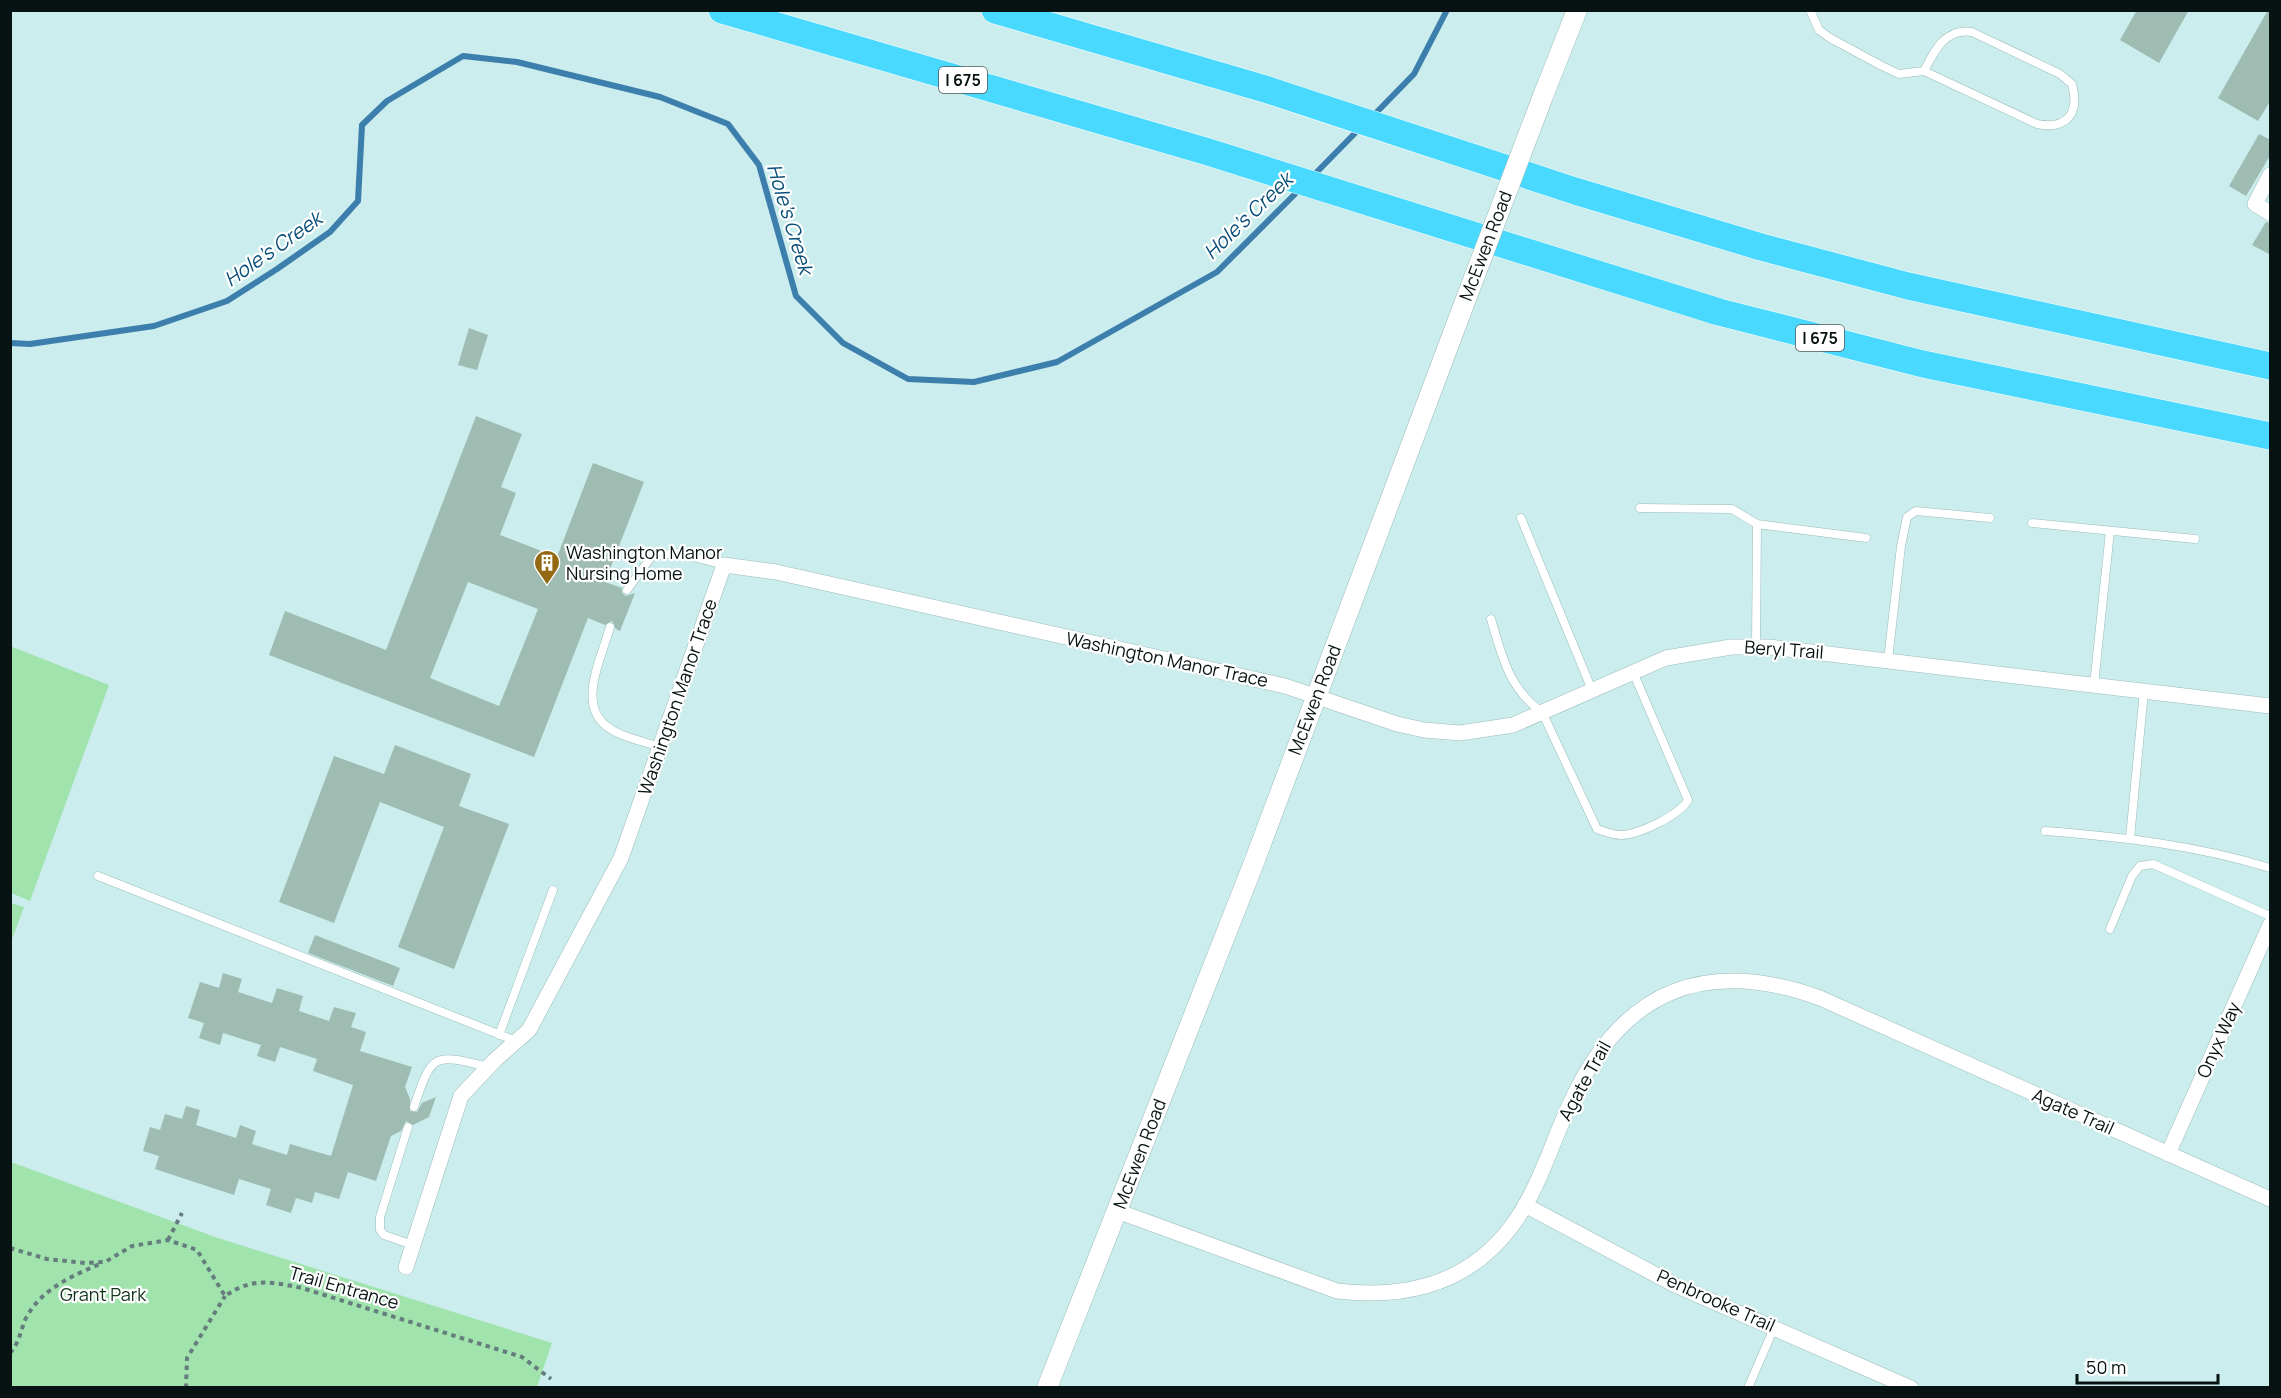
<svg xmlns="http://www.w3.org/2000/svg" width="2281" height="1398" font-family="Manrope,sans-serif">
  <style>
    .green { fill: #a0e3ad }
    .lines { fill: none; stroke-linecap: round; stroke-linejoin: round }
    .stream { stroke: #3c7eac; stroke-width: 6 }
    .building { fill: #9fbcb3; fill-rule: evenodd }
    .service-casing { stroke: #9abbbb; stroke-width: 9 }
    .minor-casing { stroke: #9abbbb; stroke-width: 16 }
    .tertiary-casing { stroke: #9abbbb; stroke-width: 21 }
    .motorway-casing { stroke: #fff; stroke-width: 28 }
    .path { stroke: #667d7d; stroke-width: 4; stroke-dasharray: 4.5 4.5; stroke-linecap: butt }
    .service { stroke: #fff; stroke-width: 8 }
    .minor { stroke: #fff; stroke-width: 15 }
    .tertiary { stroke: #fff; stroke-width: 20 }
    .motorway { stroke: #49d8fe; stroke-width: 27 }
    .tertiary-bridge-casing { stroke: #9abbbb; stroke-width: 21; stroke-linecap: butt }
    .tertiary-bridge { stroke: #fff; stroke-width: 20 }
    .labels { text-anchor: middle; stroke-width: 4.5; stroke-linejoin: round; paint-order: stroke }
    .shield { fill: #fff; stroke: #515a5a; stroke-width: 1.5 }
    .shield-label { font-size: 16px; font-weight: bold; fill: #071313 }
    .street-label { font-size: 18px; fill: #071313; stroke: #fff }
    .poi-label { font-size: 18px; fill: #071313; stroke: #fff; text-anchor: start }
    .park-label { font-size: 18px; fill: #0f341a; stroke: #fff }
    .water-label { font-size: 20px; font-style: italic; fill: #094f7a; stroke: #fff }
  </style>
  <rect width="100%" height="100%" fill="#cbeded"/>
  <!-- green -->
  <path class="green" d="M10,646L109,685L30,901L11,893Z
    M11,903L24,907L11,942L10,903Z
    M11,1162L218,1238L552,1343L537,1387H11Z"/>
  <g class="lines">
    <!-- stream -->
    <path class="stream" d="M1372,117L1414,74L1447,10
      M1313,176L1360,128
      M10,343L30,344L154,326L227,301L277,269L330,232L358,201L362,125L387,101L463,56L517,62L660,97L728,124L759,165L796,296L843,343L908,379L974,382L1057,362L1217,272L1301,188"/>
  </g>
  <!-- building -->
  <path class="building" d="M2137,10H2189L2159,63L2120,40Z
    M2268,10H2271V100L2258,121L2218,98Z
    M2259,134L2271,140V154L2246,196L2229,186Z
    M2266,222L2271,223V255L2252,245Z
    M469,328L488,335L477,370L458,365Z
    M476,416L522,434L501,487L516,493L500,535L557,557L593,463L644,482L605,582L622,588V593L626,596L635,593L620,631L616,629L612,621L605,625L588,618L534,757L269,655L285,611L386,650ZM468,582L538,609L499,706L430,678Z
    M395,745L471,774L459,806L509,824L454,969L398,947L444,827L380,802L334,923L279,902L334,756L384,774Z
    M315,935L400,968L393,986L308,953Z
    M223,973L242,979L238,992L272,1003L277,988L303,996L299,1011L329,1021L334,1007L356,1013L351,1027L366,1032L360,1051L412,1067L405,1087L410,1099V1111L417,1112L422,1103L436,1097L429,1117L413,1125L406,1121L401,1131L391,1136L376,1181L348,1172L339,1199L315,1192L312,1203L296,1198L291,1213L266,1205L271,1189L239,1179L234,1195L155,1169L159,1156L143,1151L150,1127L160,1130L165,1114L182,1119L186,1106L200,1110L196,1125L236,1138L240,1125L256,1131L252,1144L287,1155L290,1144L331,1156L353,1085L313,1071L317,1059L280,1047L275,1062L257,1056L261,1045L223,1033L220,1045L199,1038L204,1023L188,1018L200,982L219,988Z"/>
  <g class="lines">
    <defs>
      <path id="service" d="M1810,10L1819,30L1830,38L1882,66L1899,74L1924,71L2037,124C2067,130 2080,113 2072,84L2060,74L1972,32C1945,28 1934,51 1924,71
        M1640,508L1732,509L1757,524
        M1521,518L1592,690
        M2032,523L2195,539
        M627,590L652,556L679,553L724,565
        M1491,619C1502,656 1509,689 1542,712L1597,829C1605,832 1613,835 1621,835C1638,835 1680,815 1688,800L1633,672
        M610,627C603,654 578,701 604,724C618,737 643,741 660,747
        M1756,646L1757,524L1866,538
        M1888,660L1901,546L1907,517L1916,511L1990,518
        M2094,685L2110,531
        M2045,831C2122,837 2196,845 2270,868
        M2130,838L2144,691
        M98,876L516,1041
        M2110,929L2132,876L2140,866L2153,864L2270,916
        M499,1035L553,890
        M414,1107C432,1053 433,1053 488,1067
        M408,1127L380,1217V1230L384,1235L413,1245
        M1748,1388L1774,1328"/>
      <path id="minor" d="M2270,175L2255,204L2270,213
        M2168,1154L2270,925
        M1525,1205L1675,1285L1911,1388
        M1117,1211L1337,1291C1405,1299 1468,1284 1511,1227C1538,1191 1551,1145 1570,1104C1621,991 1703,956 1820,998L2270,1199
        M406,1267L461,1096L495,1060L529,1030L621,858L724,565L776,572L1285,686L1397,724L1424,730L1460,733L1513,725L1666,658L1731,647H1769L2270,706"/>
      <path id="tertiary" d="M1543,96L1577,10
        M1047,1388L1253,865L1458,320"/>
      <path id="motorway" d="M722,10L1205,151L1719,312L1923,364L2270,436
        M995,10L1265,89L1575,191L1761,247L1908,286L2270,366"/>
    </defs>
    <!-- service casing -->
    <use href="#service" class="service-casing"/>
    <!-- minor casing -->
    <use href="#minor" class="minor-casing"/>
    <!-- tertiary casing -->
    <use href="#tertiary" class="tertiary-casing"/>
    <!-- motorway casing -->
    <use href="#motorway" class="motorway-casing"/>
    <!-- path -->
    <path class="path" d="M168,1240L182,1213
      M10,1248L47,1259L85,1263L105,1262L132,1246L168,1240L197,1250L225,1296C252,1277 272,1282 302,1288L522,1357L551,1379
      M10,1353C20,1342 20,1331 26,1318C41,1289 74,1275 102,1263
      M186,1388L187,1358L225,1296"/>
    <!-- service -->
    <use href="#service" class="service"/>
    <!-- minor -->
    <use href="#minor" class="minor"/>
    <!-- tertiary -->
    <use href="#tertiary" class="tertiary"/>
    <!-- motorway -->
    <use href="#motorway" class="motorway"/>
    <defs>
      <path id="tertiary-bridge" d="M1458,320L1543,96"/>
    </defs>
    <!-- tertiary-bridge casing -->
    <use href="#tertiary-bridge" class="tertiary-bridge-casing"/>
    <!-- tertiary-bridge -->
    <use href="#tertiary-bridge" class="tertiary-bridge"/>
  </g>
  <!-- icons -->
  <defs>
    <symbol id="building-pin" viewBox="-11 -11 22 30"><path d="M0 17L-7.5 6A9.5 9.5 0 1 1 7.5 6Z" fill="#936a13" stroke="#fff"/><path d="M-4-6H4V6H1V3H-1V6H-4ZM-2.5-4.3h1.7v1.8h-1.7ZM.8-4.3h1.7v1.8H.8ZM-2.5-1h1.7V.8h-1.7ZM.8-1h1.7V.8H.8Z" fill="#fff"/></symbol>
  </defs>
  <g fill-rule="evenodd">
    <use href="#building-pin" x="532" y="548" width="30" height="40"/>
  </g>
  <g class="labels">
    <!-- shield labels -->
    <g class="shield">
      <rect x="939" y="67" width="48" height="26" rx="4.5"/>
      <rect x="1796" y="325" width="48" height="26" rx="4.5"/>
    </g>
    <g class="shield-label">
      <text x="963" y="86">I 675</text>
      <text x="1820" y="344">I 675</text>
    </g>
    <!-- street labels -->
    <g class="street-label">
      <text transform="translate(1486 246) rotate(-69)" y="6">McEwen Road</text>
      <text transform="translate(1784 650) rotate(4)" y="6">Beryl Trail</text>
      <text transform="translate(1167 660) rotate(12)" y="6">Washington Manor Trace</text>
      <text transform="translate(678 697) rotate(-71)" y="6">Washington Manor Trace</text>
      <text transform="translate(1315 700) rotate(-69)" y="6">McEwen Road</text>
      <text transform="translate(2219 1040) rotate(-66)" y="6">Onyx Way</text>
      <text transform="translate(1585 1081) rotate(-61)" y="6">Agate Trail</text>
      <text transform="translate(2073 1112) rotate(24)" y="6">Agate Trail</text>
      <text transform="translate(1140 1154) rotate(-69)" y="6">McEwen Road</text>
      <text transform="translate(344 1288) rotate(16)" y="6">Trail Entrance</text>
      <text transform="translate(1716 1301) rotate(24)" y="6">Penbrooke Trail</text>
    </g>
    <!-- poi labels -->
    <g class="poi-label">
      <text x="566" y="559">Washington Manor<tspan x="566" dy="21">Nursing Home</tspan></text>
    </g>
    <!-- park labels -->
    <g class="park-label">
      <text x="103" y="1301">Grant Park</text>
    </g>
    <!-- water labels -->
    <g class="water-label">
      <text transform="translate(1248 216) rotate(-44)" y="7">Hole's Creek</text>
      <text transform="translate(790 219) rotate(73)" y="7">Hole's Creek</text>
      <text transform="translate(273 249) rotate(-35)" y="7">Hole's Creek</text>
    </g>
  </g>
  <!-- border -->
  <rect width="2281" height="1398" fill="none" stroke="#071313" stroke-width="24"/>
  <!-- scale -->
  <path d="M2077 1374v9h141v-9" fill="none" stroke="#071313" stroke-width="3"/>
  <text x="2086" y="1374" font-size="18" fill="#071313" stroke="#ffffff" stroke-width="4.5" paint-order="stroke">50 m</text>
</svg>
